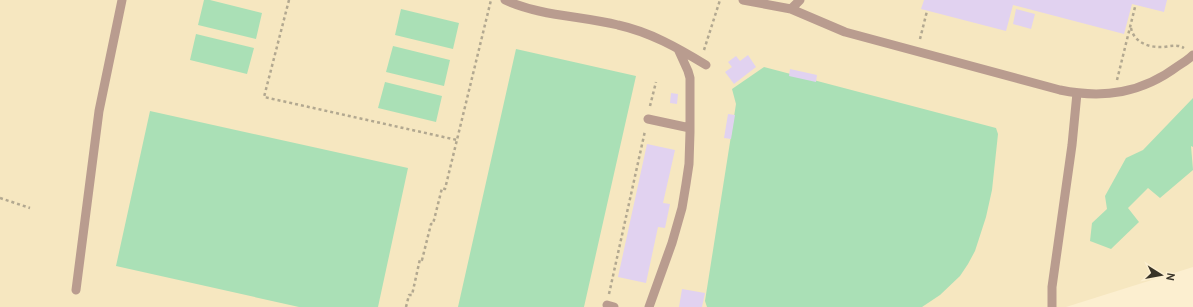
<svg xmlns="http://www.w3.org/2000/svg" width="1193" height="307" font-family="'PT Sans',sans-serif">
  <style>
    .built { fill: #f6e7c0 }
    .green { fill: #aae0b6 }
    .building { fill: #e1d2f0 }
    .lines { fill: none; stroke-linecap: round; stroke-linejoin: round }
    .path { stroke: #b2a890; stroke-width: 2.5; stroke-dasharray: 3 3; stroke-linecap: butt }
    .service { stroke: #b99c8f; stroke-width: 9 }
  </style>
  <rect width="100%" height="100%" fill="#fcefd0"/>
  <!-- built -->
  <path class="built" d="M0,0H1193V267L1066,307H0Z"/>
  <!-- green -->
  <path class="green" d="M204,0H210L262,13L256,39L198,25Z
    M401,9L459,23L453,49L395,35Z
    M196,34L254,48L247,74L190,60Z
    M393,46L450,60L444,86L386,72Z
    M516,49L636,76L584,307H458Z
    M764,67L996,128L998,134L992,190L986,217L975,251L968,264L960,276L940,295L922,307H707L705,301L736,104L732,89Z
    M385,82L442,96L436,122L378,108Z
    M1193,98V147L1191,146L1193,170L1160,198L1148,188L1128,208L1139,222L1111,249L1090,241L1092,223L1107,209L1105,196L1126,158L1143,150Z
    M150,111L408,168L378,307H299L116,266Z"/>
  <!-- building -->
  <path class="building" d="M924,0H1167L1164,12L1132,4L1124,34L1013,5L1006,31L921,9Z
    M1016,9L1035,14L1031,29L1013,24Z
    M748,55L756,67L734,84L725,72L732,67L728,62L736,56L740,61Z
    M790,69L817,75L816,82L789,76Z
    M671,93L678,94L677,104L670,103Z
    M728,114L735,115L731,139L724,138Z
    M647,144L675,150L663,203L670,204L665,228L658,227L646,283L618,277Z
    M682,289L705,293L702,307H679Z"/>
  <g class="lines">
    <!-- path -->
    <path class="path" d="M289,0L264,97L457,140
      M1131,28C1134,43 1150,48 1164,47C1171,46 1177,44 1184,48
      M920,39L927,11
      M704,50L720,0
      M1117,80L1135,7
      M650,106L656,82
      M0,198L30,208
      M609,294L645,131
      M406,307L409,295H412L420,259L422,260L431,224H433L442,188L445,189L491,0"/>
    <!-- service -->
    <path class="service" d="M505,0C540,16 581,16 618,25C650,32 678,48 706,65
      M743,0L791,9L845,32L1060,90C1104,99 1142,93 1178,66C1183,63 1189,59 1193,55
      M791,9L800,0
      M648,119L690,128
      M76,290L99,111L122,0
      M607,305L614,307
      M649,307L672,243L682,208L686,184L689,164L690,132V78L688,71L678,49
      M1052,307V287L1072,145L1077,93"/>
  </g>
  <!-- north arrow -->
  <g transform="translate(1161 275) rotate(101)" stroke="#fcefd0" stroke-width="3" paint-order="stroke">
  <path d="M0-3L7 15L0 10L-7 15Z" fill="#383327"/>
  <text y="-6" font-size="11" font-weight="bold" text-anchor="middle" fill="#383327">N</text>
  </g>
</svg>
